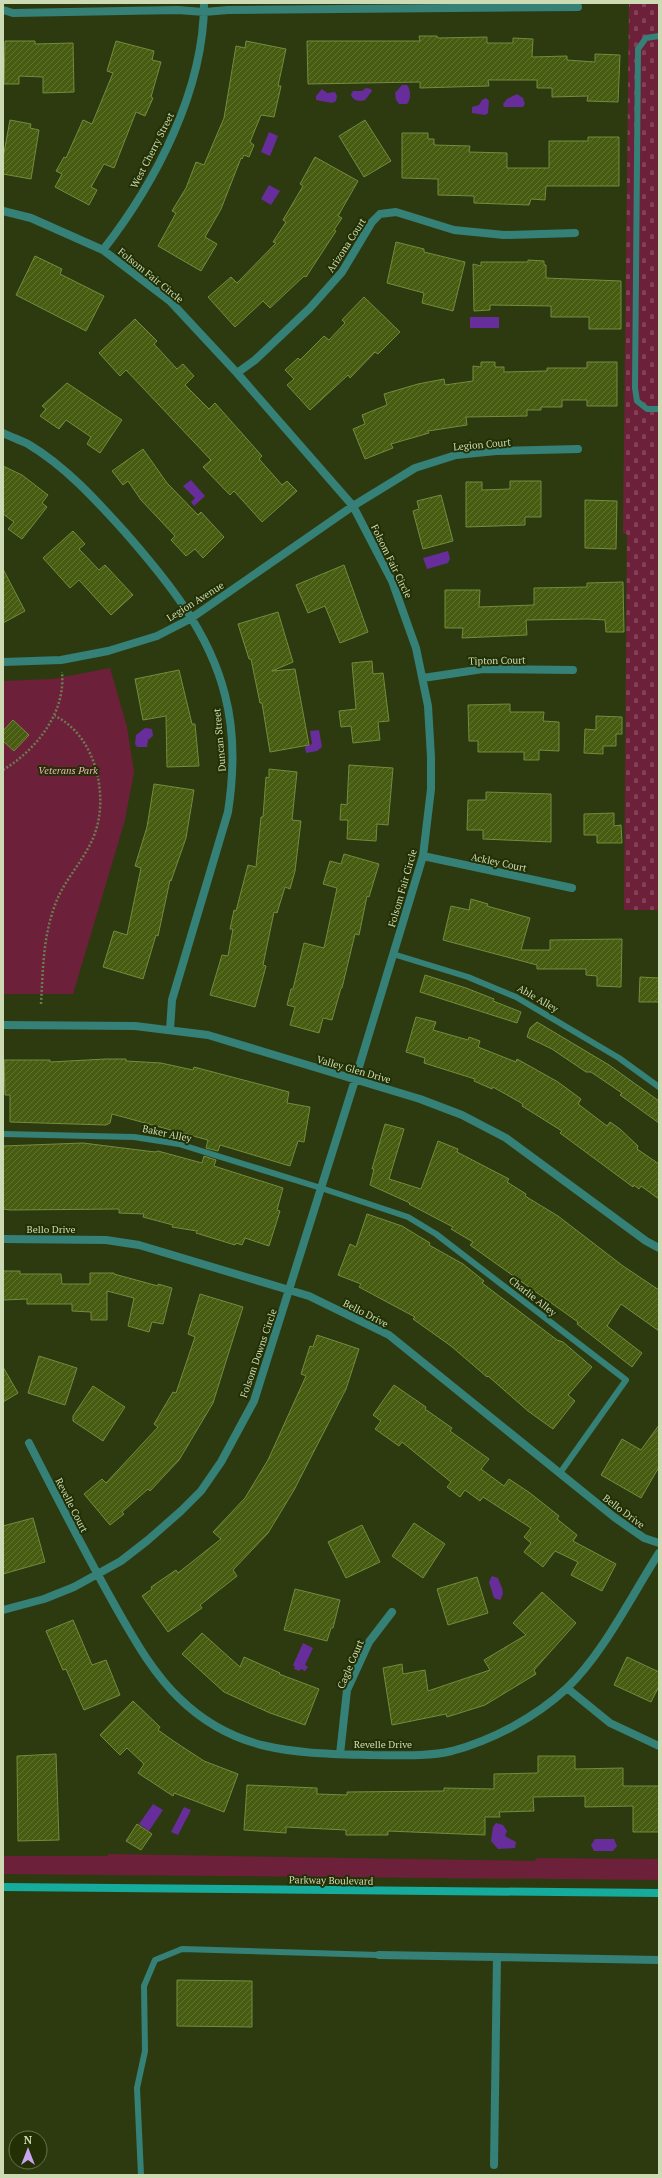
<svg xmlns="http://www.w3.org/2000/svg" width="662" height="2178" font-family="'PT Serif',serif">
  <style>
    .green { fill: #6d2039 }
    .cemetery { fill: url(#cemetery-stones) }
    .water { fill: #672d9a }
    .building { fill: url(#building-hatch); stroke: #738c3e }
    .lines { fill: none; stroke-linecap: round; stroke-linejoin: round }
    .path { stroke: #6d7b52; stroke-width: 2.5; stroke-dasharray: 2 2; stroke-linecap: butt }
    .lane { stroke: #358177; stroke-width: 6 }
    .street { stroke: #358177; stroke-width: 8 }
    .secondary { stroke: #15ab9d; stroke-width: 8 }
    .labels { text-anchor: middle; stroke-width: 4; stroke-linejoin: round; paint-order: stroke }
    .street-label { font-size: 10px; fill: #ccdbb4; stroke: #233005 }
    .park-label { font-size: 10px; font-style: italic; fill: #f1afbd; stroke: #233005 }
  </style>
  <defs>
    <pattern id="cemetery-stones" width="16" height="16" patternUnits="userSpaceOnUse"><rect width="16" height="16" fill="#6d2039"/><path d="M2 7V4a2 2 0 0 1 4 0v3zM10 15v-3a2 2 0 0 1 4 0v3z" fill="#814053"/></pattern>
    <pattern id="building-hatch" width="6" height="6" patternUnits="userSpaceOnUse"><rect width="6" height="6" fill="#475c10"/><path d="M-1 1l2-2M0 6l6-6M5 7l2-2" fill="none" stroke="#607330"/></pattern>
  </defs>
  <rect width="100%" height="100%" fill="#2d3a10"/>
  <!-- green -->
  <path class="green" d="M110,668L127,727L134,772L125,820L73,994H3V681L53,679Z
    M108,1854L535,1861L536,1858L659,1859V1880L3,1874V1856H108Z"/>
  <!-- cemetery -->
  <path class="cemetery" d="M629,3H659V910H624L627,534H623Z"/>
  <!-- water -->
  <path class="water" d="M402,85H407C411,89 411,100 407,104H399L396,100L395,93Z
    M366,88L371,89L372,91L365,100C360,102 352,101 351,94L353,91H362Z
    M322,89L327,93L335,92L337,96L336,101L332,103L316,100V96Z
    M517,94L523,98L525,104L523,107H504L503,104L507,99Z
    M486,98L489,101L488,113L485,115L472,113V107L479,105L482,100Z
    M269,132L278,136L270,156L261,152Z
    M269,185L280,191L271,205L261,199Z
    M470,317H499V328H470Z
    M191,480L205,496L194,506L191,502L195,498L183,486Z
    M448,551L450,559L448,563L427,569L423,558Z
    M145,728L152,729L153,736L148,740L147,747H137L135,744L136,735Z
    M319,730L322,747L317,751L306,753L305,747L312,744L310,731Z
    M492,1576L498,1578C501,1587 506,1592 500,1600L494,1598L489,1582Z
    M303,1643L313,1648L305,1665L308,1667L305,1671L301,1669L299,1671L294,1669L295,1667L293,1665Z
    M153,1804L163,1810L149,1831L139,1824Z
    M184,1807L191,1810L178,1835L171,1832Z
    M496,1823L503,1825L507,1831L505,1836L516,1842L515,1848L498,1849L491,1841L493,1827Z
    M595,1839H614L617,1846L613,1851H594L591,1845Z"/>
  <!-- building -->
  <path class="building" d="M419,36H437L438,38L487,37V43H513V38L533,39L532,57L567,56V60L595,62V54L620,55L618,102L587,101L588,96L552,97V88H537V80H488L489,86L452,87L420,88V82L308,84L307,41H420Z
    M5,41H35V44L73,43L74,92L43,93V77L19,76V84H4Z
    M116,41L154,51L152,60L161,62L151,97L153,98L145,116L136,112L114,168L104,164L91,187L97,190L89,205L55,187L62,174L56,171L64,157L66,158L83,120L92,124L113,73L107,71Z
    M246,41L286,49L278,86H281L274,117L261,115L250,142L254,145L249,157L244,155L242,159L241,158L221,209L205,237L217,244L201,271L158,246L176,213L172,211L186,188L196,162L204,165L224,118L236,46L245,48Z
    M10,120L31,124L30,128L39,130L31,179L3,174V158Z
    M365,120L391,161L364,177L339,136Z
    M402,133H428V139H434V145L470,146L469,152L507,153V168H549V141H588V137H619V186H546L545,200L531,199L529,205L474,203V196L438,195V179L402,178Z
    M315,157L358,181L338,216L342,218L334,230L336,231L306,277L304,276L270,308L263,301L235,327L208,297L231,277L237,283L276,243L273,242L286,222L283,220L303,186L300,184Z
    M396,242L424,249V252L465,262L453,311L422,303L424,293L387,283Z
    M35,256L62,269L60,274L104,296L86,331L16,295Z
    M528,260L544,261V265H546V278L621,281V329H589V317H551V306L490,305V310L474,311L473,264L481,266V262H528Z
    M364,297L400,332L378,354L375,352L350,378L348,375L310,410L287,385L294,379L285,370L298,358L300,360L324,336L329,340L345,323L342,320Z
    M135,319L157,341L154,344L177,369L183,364L194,376L185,385L209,409L215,403L262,456L259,459L282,485L287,481L297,491L262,522L234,491L230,495L203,467L211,460L126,370L120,376L99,353Z
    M481,362H495V367H504V372L547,371V368H587V362H617V406H587V400H562V407H541V410H527V416L466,417L467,425L428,431L429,433L391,444L393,448L365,459L353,429L365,424L362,415L387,405L384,394L418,384L444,379L445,385L473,381V366L481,367Z
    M67,383L122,420L100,453L87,444L91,437L66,420L59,429L40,416L46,409L42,406Z
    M143,449L167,483L198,515L201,512L224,537L203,558L195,549L186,556L171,540L175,536L141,500L128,481L123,485L112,471Z
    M3,466L22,475L48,495L42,503L47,507L22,539L8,529L14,522L3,514Z
    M510,481H541V517H525V525L466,527V482H482V490L510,489Z
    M441,495L453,541L423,549L413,511L419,509L417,501Z
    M585,500L617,501L616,549L585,548Z
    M73,531L85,544L79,549L99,570L105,565L133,595L111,615L79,580L70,588L43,558Z
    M344,565L368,632L340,643L325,606L308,613L296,585Z
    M3,569L25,611L3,623Z
    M623,582L624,632H606L605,620L588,619L526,620L527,635L462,638L463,628H445V590H480L479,607L534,605V588L587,587V583Z
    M278,612L293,662L272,671L295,669L309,745L270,752L262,703H260L251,659H249L238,624Z
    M372,661L373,674L383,673L389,721L378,722L380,740L353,743L351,726L341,727L339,711L356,709L352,663Z
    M179,670L192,724H195L199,766L167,767L166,716L143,720L135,679Z
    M510,704V712H544L543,721L559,722V751L539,750V760H524V752H478V741H469L468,705Z
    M596,716L622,717V734H616V746H603V754L584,753L585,729L596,730Z
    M13,720L29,735L14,751L3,741V731Z
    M349,765L393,768L388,825L377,824L376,841L347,839L348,820H340L341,804L347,805Z
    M269,769L297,772L292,820L301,821L295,871L290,889L285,887L277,913L274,912L263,965L266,966L255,1007L210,995L222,955L228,956L233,929H230L234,910L236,911L248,865L256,867L261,817H263L266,777L269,778Z
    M154,784L194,790L186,838L171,881L170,880L158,936L156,935L143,979L103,967L114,931L127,935L141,868L135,866L147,827Z
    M486,792L551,794V842L483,839V830H467L468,800H486Z
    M614,813V826L621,825L622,843H597V835H584V814Z
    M344,854L379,864L369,897L367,896L359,935L355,934L342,988H341L332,1020L323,1018L319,1033L290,1025L295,1007L287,1005L291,989H293L304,943L324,948L337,888L323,884L330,861L341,864Z
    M471,899L488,904L487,906L530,918L521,950H550V940L622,939L621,987L597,986V976L586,975V969H537V965L443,940L451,906L469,910Z
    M425,975L466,988L494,999L493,1001L521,1012L517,1023L420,992Z
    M640,977L659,978V1002H639Z
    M416,1017L436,1022L433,1030L468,1040L469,1037L480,1041L478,1047L516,1062L517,1059L558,1082L581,1099L578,1104L607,1126L610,1122L620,1129L638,1146L637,1149L659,1164V1199L641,1186L639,1189L634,1185L633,1187L560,1133L562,1131L522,1106L523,1104L493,1087L492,1089L474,1081L475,1079L424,1063L425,1058L406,1052Z
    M537,1022L609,1065L659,1101V1123L620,1095L622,1093L591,1072H586L552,1049L527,1037L530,1028Z
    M106,1059H126V1061L161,1063L193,1070L194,1067L289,1092L287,1103L310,1107L304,1142L298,1141L290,1166L220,1145L218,1151L206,1148L208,1140L112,1114L110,1123L106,1125L10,1122V1095H5L4,1060H50V1062Z
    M385,1124L404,1129L389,1179L421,1189L438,1141L458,1149L457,1152L509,1179L507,1182L526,1194L525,1196L558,1216L623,1266L659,1290V1331L621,1304L607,1326L642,1353L632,1367L577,1324L578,1322L470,1245L473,1242L451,1229L453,1227L409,1204L410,1203L370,1185L374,1169H372Z
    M83,1143L155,1152L158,1151L202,1163L204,1156L216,1160L214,1166L283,1188L277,1210L280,1211L269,1246L245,1238L242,1245L236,1243L235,1245L196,1233L197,1231L172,1227L173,1225L143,1217L144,1214L119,1213V1209L10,1210L3,1209V1146Z
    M367,1214L402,1226L430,1243L429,1245L463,1264L484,1281L482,1283L557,1340L563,1342L592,1367L568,1395L575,1401L553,1429L528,1411L488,1376L487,1377L451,1346L413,1319L415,1317L359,1287L361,1284L338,1275L350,1244L356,1247Z
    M3,1271H20V1274H61L62,1284H90V1273H114V1274L158,1286V1284L172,1288L163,1324L152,1322L149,1332L128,1326L134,1298L107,1291V1320H91V1312L72,1311V1304H27V1299L3,1300Z
    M200,1294L243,1307L213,1403L179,1460L150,1491L148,1489L122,1512L124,1514L110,1525L84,1494L102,1479L106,1483L158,1427L154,1424L173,1392L176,1393L195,1337L188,1334Z
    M317,1335L359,1349L346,1389L294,1490L268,1533L233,1570L237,1576L200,1605L202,1608L168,1632L142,1596L152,1589L151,1587L176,1570L178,1573L221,1539L213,1532L245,1498L268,1460L306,1376L301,1374L310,1346L313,1347Z
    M39,1356L77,1368L65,1405L28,1393Z
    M3,1367L18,1393L3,1402Z
    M394,1385L426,1407L425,1409L452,1428L450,1431L489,1459L481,1469L504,1486L509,1479L530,1493L559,1516L557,1519L577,1535L573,1541L616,1564L602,1591L571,1575L578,1562L555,1551L543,1567L524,1552L531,1543L524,1537L531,1528L483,1497L480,1501L465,1490L460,1497L447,1487L451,1482L402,1442L399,1446L375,1429L381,1421L373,1415Z
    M93,1386L125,1407L103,1441L73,1421V1416Z
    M659,1425V1467L641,1498L601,1475L622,1439L641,1450Z
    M33,1518L45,1562L3,1574V1526Z
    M414,1523L445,1544L423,1578L392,1556Z
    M362,1525L380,1562L346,1578L328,1542Z
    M477,1577L488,1613L448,1625L437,1589Z
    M295,1589L340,1600L333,1628H331L327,1641L284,1630Z
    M542,1592L576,1623L534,1670L536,1674L485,1705L447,1717L446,1714L392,1725L383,1668L402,1664L403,1674L425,1670L428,1691L490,1670L484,1660L526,1635L513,1623Z
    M73,1620L92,1665L106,1660L120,1695L84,1710L66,1669L63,1670L46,1631Z
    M202,1633L240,1667L244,1657L280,1673L279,1674L319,1689L305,1725L270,1713L224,1692L182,1654Z
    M627,1657L659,1672V1686L651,1702L614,1685Z
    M133,1701L160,1727L158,1730L175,1742L204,1761L238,1774L224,1812L174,1793L173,1796L138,1773L144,1764L127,1748L120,1755L100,1735Z
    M56,1754L59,1840L18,1841L17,1756Z
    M538,1756H575V1769L623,1768V1786H659V1832H633V1806L585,1807V1796L533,1797L534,1811L499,1812L500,1817H485V1835L388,1831V1835H346V1830L286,1827V1833L244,1830L247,1785L317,1788V1794L347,1795V1792L444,1791V1788L494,1789V1774L538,1773Z
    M137,1824L152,1834L141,1850L126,1841Z
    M177,1980L252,1981V2027L177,2026Z"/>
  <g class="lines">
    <!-- path -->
    <path class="path" d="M3,770C36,750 66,713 62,672
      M41,1004C43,969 43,937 55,905C64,879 86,859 95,833C109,794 95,735 55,716"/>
    <!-- lane -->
    <path class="lane" d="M659,36L646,38L638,49L635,388L637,401L647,409H659
      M393,954L468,977L516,997L619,1058L659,1087
      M3,1134L134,1137L179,1144L321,1188L408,1217L436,1234L626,1380L560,1473
      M141,2175L137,2088L145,2051L144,1986L155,1960L182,1949L379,1955"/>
    <!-- street -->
    <path class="street" d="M3,10L13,13L178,10L204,12L228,10L578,7
      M3,211L31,218L103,250L170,301L237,373L353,506L392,581L416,648L428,706L431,757V789L423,856L355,1080L254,1401L221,1462L201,1491L181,1511L148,1540L121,1561L74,1587L44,1599L3,1610
      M103,250C156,182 204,90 204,3
      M237,373L255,360L310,308L342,272L372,222L380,214L396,212L454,230L504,235L575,233
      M3,433C11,437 20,440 28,444C65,466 95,499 124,531C166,579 209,631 225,695C235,733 234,773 228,812L172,1000L170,1030
      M3,662L61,660L108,651L157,636L190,619L353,506L415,468L456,455L496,451L578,449
      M423,678L483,669L573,670
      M423,856L572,888
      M3,1025L135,1026L208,1035L420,1099L462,1115L506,1138L646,1241L659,1248
      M3,1239L106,1240L139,1245L309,1296L389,1335L614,1517L644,1538L659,1543
      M29,1443C58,1500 87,1556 118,1611C136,1642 153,1673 179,1698C236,1754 298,1753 372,1755C398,1755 427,1757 452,1751C493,1740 536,1717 567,1688C603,1654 632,1595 659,1553
      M567,1688L610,1723L659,1746
      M340,1754L347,1690L369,1642L392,1612
      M379,1955L659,1960
      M494,2165L497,1957"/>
    <!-- secondary -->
    <path class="secondary" d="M3,1887L659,1893"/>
  </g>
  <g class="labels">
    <!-- street labels -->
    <g class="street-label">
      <text transform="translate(152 150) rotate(-63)" y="4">West Cherry Street</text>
      <text transform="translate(346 245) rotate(-57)" y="4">Arizona Court</text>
      <text transform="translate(151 275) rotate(39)" y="4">Folsom Fair Circle</text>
      <text transform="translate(482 444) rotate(-5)" y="4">Legion Court</text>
      <text transform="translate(392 561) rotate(64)" y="4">Folsom Fair Circle</text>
      <text transform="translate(195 601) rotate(-32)" y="4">Legion Avenue</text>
      <text transform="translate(497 660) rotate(-1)" y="4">Tipton Court</text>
      <text transform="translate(219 740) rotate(-95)" y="4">Duncan Street</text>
      <text transform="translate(499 862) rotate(12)" y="4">Ackley Court</text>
      <text transform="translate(402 888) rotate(-74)" y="4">Folsom Fair Circle</text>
      <text transform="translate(538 998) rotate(30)" y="4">Able Alley</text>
      <text transform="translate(354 1069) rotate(16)" y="4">Valley Glen Drive</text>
      <text transform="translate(167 1133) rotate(12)" y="4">Baker Alley</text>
      <text x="51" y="1233">Bello Drive</text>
      <text transform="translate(533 1296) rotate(38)" y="4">Charlie Alley</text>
      <text transform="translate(366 1313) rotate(27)" y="4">Bello Drive</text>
      <text transform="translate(258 1353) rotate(-71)" y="4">Folsom Downs Circle</text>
      <text transform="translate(72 1505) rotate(63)" y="4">Revelle Court</text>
      <text transform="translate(624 1511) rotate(37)" y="4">Bello Drive</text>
      <text transform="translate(350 1664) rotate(-67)" y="4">Cagle Court</text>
      <text x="383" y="1748">Revelle Drive</text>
      <text transform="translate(331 1880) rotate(1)" y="4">Parkway Boulevard</text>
    </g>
    <!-- park labels -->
    <g class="park-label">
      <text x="68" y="774">Veterans Park</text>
    </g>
  </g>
  <!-- border -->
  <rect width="662" height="2178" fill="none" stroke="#ccdbb4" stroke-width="8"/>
  <!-- north arrow -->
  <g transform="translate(28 2150)"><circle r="19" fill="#233005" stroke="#67744b"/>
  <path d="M0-3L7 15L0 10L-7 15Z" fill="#c7a6ef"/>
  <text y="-6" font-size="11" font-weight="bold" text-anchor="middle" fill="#ccdbb4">N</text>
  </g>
</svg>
